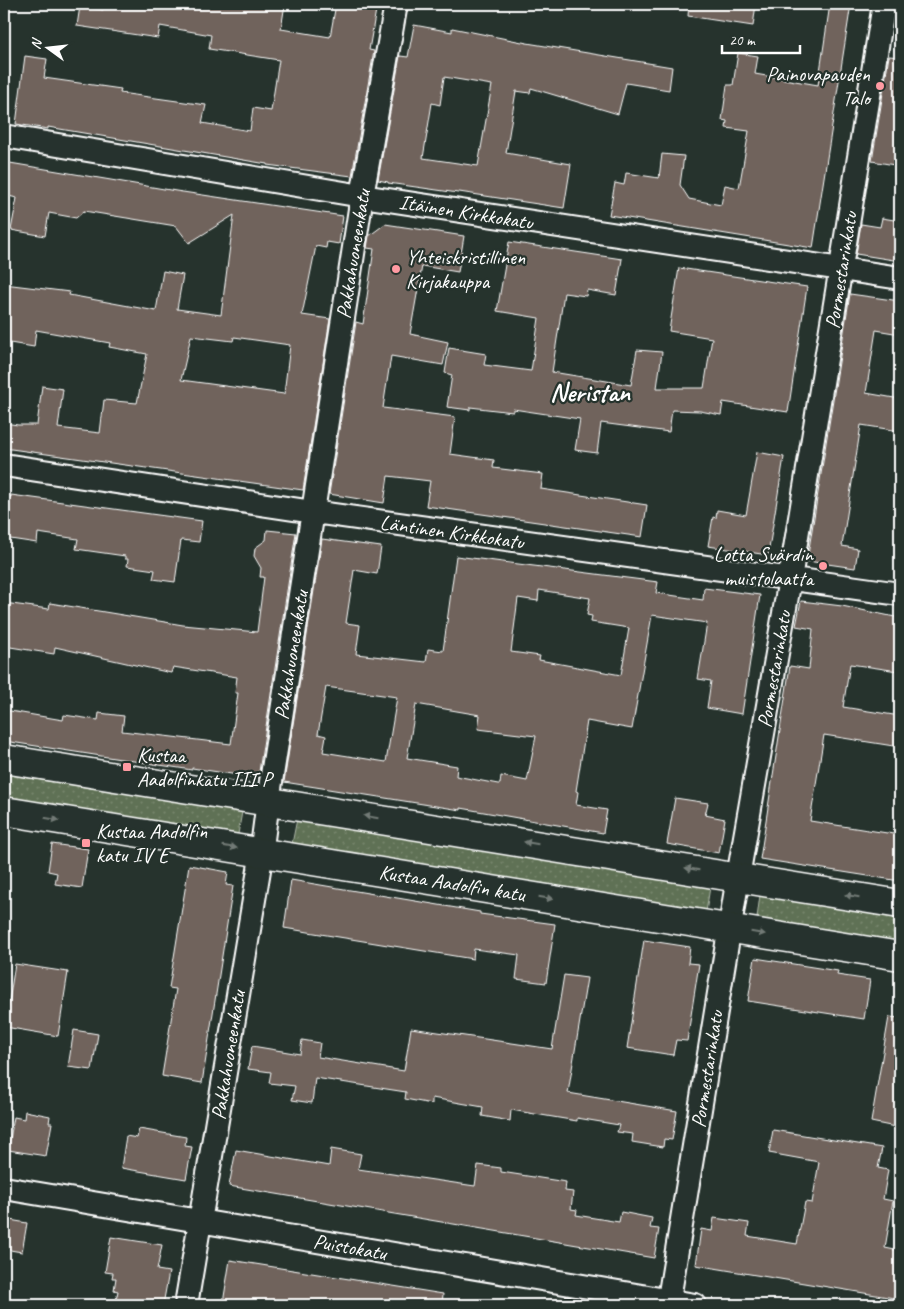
<svg xmlns="http://www.w3.org/2000/svg" width="904" height="1309" font-family="Caveat,sans-serif">
  <style>
    .grass { fill: url(#grass-dots); stroke: #afb8aa }
    .building { fill: #70645c; stroke: #fff; fill-rule: evenodd }
    .lines { fill: none; stroke-linecap: round; stroke-linejoin: round }
    .minor-casing { stroke: #fff; stroke-width: 26 }
    .secondary-casing { stroke: #fff; stroke-width: 31 }
    .minor { stroke: #26332d; stroke-width: 22 }
    .secondary { stroke: #26332d; stroke-width: 28 }
    .oneway { fill: #727a76 }
    .poi-dot { fill: #ff9aa2; stroke: #26332d; stroke-width: 2 }
    .labels { text-anchor: middle; stroke-width: 4.5; stroke-linejoin: round; paint-order: stroke }
    .poi-label { font-size: 21px; fill: #fff; stroke: #26332d; text-anchor: start }
    .street-label { font-size: 21px; fill: #fff; stroke: #26332d }
    .district-label { font-size: 26px; font-weight: bold; fill: #fff; stroke: #26332d }
  </style>
  <defs>
    <pattern id="grass-dots" width="8" height="8" patternUnits="userSpaceOnUse" patternTransform="scale(1.25)"><rect width="8" height="8" fill="#5f7154"/><path d="M2 2h.1M6 6h.1" fill="none" stroke="#77866e" stroke-width="1.8" stroke-linecap="round"/></pattern>
  </defs>
  <rect width="100%" height="100%" fill="#26332d"/>
  <filter id="ink" filterUnits="userSpaceOnUse"><feTurbulence type="fractalNoise" baseFrequency=".02" numOctaves="2"/><feDisplacementMap in="SourceGraphic" scale="10" xChannelSelector="R" yChannelSelector="G"/><feConvolveMatrix kernelMatrix="1 2 1 2 8 2 1 2 1" color-interpolation-filters="sRGB"/></filter>
  <g filter="url(#ink)">
    <!-- grass -->
    <path class="grass" d="M4,774L242,812L238,834L4,797Z
      M297,819L710,887L706,912L292,844Z
      M760,895L900,918V942L757,918Z"/>
    <!-- building -->
    <path class="building" d="M103,4H285L281,29L330,37L336,4H377L369,50L374,51L352,176L267,165V164L48,127V129L16,124L25,56L47,59L44,78L121,89L120,93L206,105L202,123L250,131L253,108L271,111L279,60L209,49L211,35L160,26L158,38L77,26L80,6L103,10Z
      M689,4H756L753,26L688,16Z
      M830,4H851L813,248L609,215L615,183L624,185L626,173L659,178L662,154L684,156L680,185L689,199L721,205L725,185L739,188L749,131L726,128L727,121L722,120L727,85H733L738,53L758,56L755,74L818,85Z
      M414,25L452,32V28L527,43L672,67L669,90L626,83L618,114L531,88L530,93L516,91L506,153L571,164L564,208L459,192L458,193L388,183V182L378,180L400,56L408,57ZM444,77L492,85L478,166L423,158L432,103L440,105Z
      M889,56L900,57V166L872,161Z
      M4,162L176,191L343,216L339,244L327,242L326,248L316,246L302,315L330,319L303,490L4,448V423L18,425H37L42,386L63,389L58,428L100,433L104,400L137,403L147,354L109,347L110,343L36,330L34,347L4,342V284L70,292L69,295L156,311L163,271L183,275L177,309L221,315L234,215L189,243L176,226L84,211L76,218L49,213L45,236L11,230L17,198L4,195ZM191,336L233,341L234,337L290,345L284,394L181,380Z
      M882,218L900,221V261L856,254L861,224L880,227Z
      M385,224L464,236L458,272L422,266L410,334L448,342L443,365L391,356L383,408L455,417L450,454L494,460L493,468L543,474L541,489L647,505L642,537L426,506L430,481L388,476L384,503L329,494L356,322L363,324L374,249L367,248L369,236Z
      M509,242L622,259L616,295L587,290L586,296L564,293L552,372L631,385L637,350L662,352L657,388H704L712,338L669,331L679,268L807,287L788,412L723,402L721,415L700,411L672,410L669,432L601,423L597,453L575,450L580,419L513,409V412L470,407V410L447,407L452,375L445,373L449,348L486,354L484,365L531,371L539,318L497,311Z
      M850,294L900,301V334L876,330L866,393L900,399V431L861,425L842,546L858,549L855,568L807,561Z
      M757,452L784,457L768,555L708,546L713,517L716,518L717,510L746,515Z
      M4,495L11,497V495L202,521L199,542L181,540L175,582L153,579L155,570L127,566L128,559H125V556L76,549L78,539L38,533L37,543L4,538Z
      M267,530L296,533L258,778L192,768V770L4,741V710L63,720L64,715L98,720L99,713L124,716L122,731L231,744L238,693H235L237,677L173,667L171,673L55,647L54,654L4,646V603L49,609L50,603L183,625L257,632L264,577H260L261,568L254,556L255,548L266,540Z
      M322,539L381,547L377,574L354,570L346,623L360,625L356,654L426,662L428,649L443,651L456,556L658,582L656,593L703,600L704,588L760,595L742,714L707,708L711,681L698,679L707,623L652,615L632,729L587,721L576,791L578,792L576,805L607,810L603,833L461,808V810L284,782ZM539,590L590,598L587,615L592,616L591,622L629,628L621,675L539,660L540,656L511,652L518,598L538,601ZM326,687L397,697L386,762L323,752L326,736L318,734ZM416,704L480,715L478,729L536,736L527,781L501,776L500,784H498L456,776L457,766L407,758Z
      M801,601L842,606L900,618V655L898,671L850,664L843,707L900,716V747L824,735L810,821L900,835V881L760,859L790,666L809,669L813,629L796,626Z
      M675,798L708,803L705,815L725,819L719,853L667,844Z
      M52,844L88,849L82,888L55,884L57,873L48,871Z
      M189,865L228,872L226,885L233,886L202,1083L162,1076L176,989L169,988Z
      M291,880L480,912V914L555,924L546,983L516,979L519,955L474,949L473,959L284,928Z
      M644,940L690,947L688,963L699,964L687,1041L676,1040L673,1055L627,1048Z
      M755,958L838,971L837,975L870,980L864,1019L748,1001Z
      M15,964L68,972L58,1036L5,1027Z
      M564,975L587,978L568,1093L677,1111L672,1140L664,1139L663,1147L632,1142L633,1134L617,1132L619,1125L577,1118V1121L511,1110L510,1121L482,1116L483,1107L432,1098V1104L405,1099L406,1092L315,1078L312,1103L292,1100L295,1086L269,1083L271,1072L248,1069L252,1046L300,1054L302,1040L320,1043L318,1057L404,1071L411,1028L552,1049Z
      M889,1017L900,1018V1084L897,1102L900,1103V1128L871,1122Z
      M74,1030L98,1034L92,1070L68,1067Z
      M25,1111L50,1116L49,1123H52L46,1156L8,1150L14,1117L24,1119Z
      M139,1129L186,1137L185,1146L192,1147L186,1179L121,1168L126,1136L137,1138Z
      M773,1130L882,1148L878,1168L888,1170L883,1199L893,1201L885,1248L900,1251V1299L696,1265L701,1229L712,1231L714,1218L749,1223L747,1236L797,1244L805,1202L812,1203L819,1162L769,1153Z
      M331,1149L361,1154L358,1169L475,1186L478,1165L501,1168V1172L566,1182L565,1191L573,1192L571,1209L577,1210L576,1215L619,1222L621,1212L652,1218L650,1228L659,1229L654,1258L229,1186L236,1150L329,1166Z
      M4,1219L27,1223L22,1252L4,1249Z
      M111,1237L162,1245L157,1270L169,1272L163,1305H115L118,1291L114,1290L116,1278H112L113,1273L105,1272Z
      M230,1260L443,1294L442,1305H369L350,1302L349,1305H239L223,1303Z"/>
    <g class="lines">
      <defs>
        <path id="minor" d="M4,136L362,196L900,278
          M4,465L313,512L900,594
          M4,1188L695,1305
          M186,1305L259,870L268,801L362,196L396,4
          M668,1305L738,877L790,579L884,4"/>
        <path id="secondary" d="M4,759L900,904
          M4,811L900,956"/>
      </defs>
      <!-- minor casing -->
      <use href="#minor" class="minor-casing"/>
      <!-- secondary casing -->
      <use href="#secondary" class="secondary-casing"/>
      <!-- minor -->
      <use href="#minor" class="minor"/>
      <!-- secondary -->
      <use href="#secondary" class="secondary"/>
    </g>
    <!-- one-way arrows -->
    <defs><path id="oneway-solid" d="M-6-.8H1V-3.2L6.5 0L1 3.2V.8H-6Z" transform="scale(1.25)"/></defs>
    <g class="oneway">
      <use href="#oneway-solid" transform="translate(371 817) rotate(-171)"/>
      <use href="#oneway-solid" transform="translate(52 819) rotate(9)"/>
      <use href="#oneway-solid" transform="translate(531 843) rotate(-171)"/>
      <use href="#oneway-solid" transform="translate(230 847) rotate(9)"/>
      <use href="#oneway-solid" transform="translate(692 869) rotate(-171)"/>
      <use href="#oneway-solid" transform="translate(852 896) rotate(-171)"/>
      <use href="#oneway-solid" transform="translate(546 898) rotate(9)"/>
      <use href="#oneway-solid" transform="translate(758 933) rotate(9)"/>
    </g>
  </g>
  <!-- markers -->
  <g class="poi-dot">
    <circle cx="880" cy="86" r="5"/>
    <circle cx="396" cy="269" r="5"/>
    <circle cx="823" cy="566" r="5"/>
    <rect x="122" y="762" width="10" height="10" rx="2.5"/>
    <rect x="81" y="838" width="10" height="10" rx="2.5"/>
  </g>
  <g class="labels">
    <!-- poi labels -->
    <g class="poi-label">
      <text x="870" y="81" text-anchor="end">Painovapauden<tspan x="870" dy="24">Talo</tspan></text>
      <text x="406" y="264">Yhteiskristillinen<tspan x="406" dy="24">Kirjakauppa</tspan></text>
      <text x="813" y="561" text-anchor="end">Lotta Svärdin<tspan x="813" dy="24">muistolaatta</tspan></text>
      <text x="137" y="762">Kustaa<tspan x="137" dy="24">Aadolfinkatu III P</tspan></text>
      <text x="96" y="838">Kustaa Aadolfin<tspan x="96" dy="24">katu IV E</tspan></text>
    </g>
    <!-- street labels -->
    <g class="street-label">
      <text transform="translate(466 212) rotate(9)" y="7">Itäinen Kirkkokatu</text>
      <text transform="translate(353 254) rotate(-81)" y="7">Pakkahuoneenkatu</text>
      <text transform="translate(841 270) rotate(-81)" y="7">Pormestarinkatu</text>
      <text transform="translate(452 532) rotate(8)" y="7">Läntinen Kirkkokatu</text>
      <text transform="translate(291 655) rotate(-81)" y="7">Pakkahuoneenkatu</text>
      <text transform="translate(774 669) rotate(-80)" y="7">Pormestarinkatu</text>
      <text transform="translate(452 883) rotate(9)" y="7">Kustaa Aadolfin katu</text>
      <text transform="translate(228 1055) rotate(-81)" y="7">Pakkahuoneenkatu</text>
      <text transform="translate(707 1069) rotate(-81)" y="7">Pormestarinkatu</text>
      <text transform="translate(350 1247) rotate(10)" y="7">Puistokatu</text>
    </g>
    <!-- district labels -->
    <g class="district-label">
      <text x="590" y="401">Neristan</text>
    </g>
  </g>
  <!-- margin -->
  <rect width="904" height="1309" fill="none" stroke="#26332d" stroke-width="20"/>
  <rect x="10" y="10" width="884" height="1289" fill="none" stroke="#fff" stroke-width="2" filter="url(#ink)"/>
  <!-- north arrow -->
  <g transform="translate(48 48) rotate(285)" stroke="#26332d" stroke-width="4" paint-order="stroke">
  <path d="M0-4L9 19L0 12L-9 19Z" fill="#ffffff"/>
  <text y="-8" font-size="14" font-weight="bold" text-anchor="middle" fill="#ffffff">N</text>
  </g>
  <!-- scale -->
  <path d="M722 45v8h78v-8" fill="none" stroke="#ffffff" stroke-width="2.5"/>
  <text x="729" y="45" font-size="15" fill="#ffffff" stroke="#26332d" stroke-width="4" paint-order="stroke">20 m</text>
</svg>
